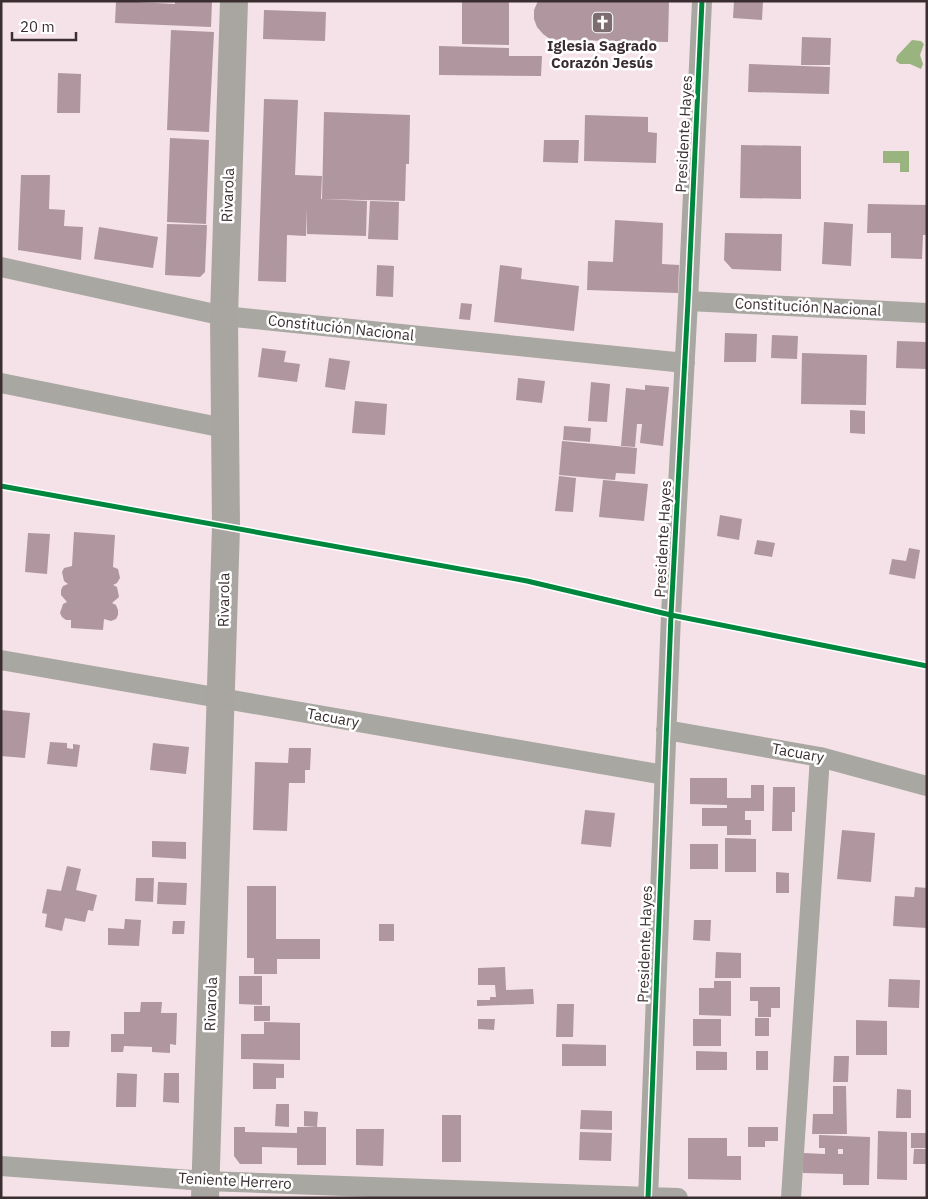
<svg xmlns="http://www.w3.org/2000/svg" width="928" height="1199" font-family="'IBM Plex Sans',sans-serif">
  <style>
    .water { fill: #9ab47f }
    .building { fill: #af969f; fill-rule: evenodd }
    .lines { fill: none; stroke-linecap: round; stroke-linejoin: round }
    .street { stroke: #a8a7a1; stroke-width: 20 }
    .secondary { stroke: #a9a6a1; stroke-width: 28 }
    .cycleway-casing { stroke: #fff; stroke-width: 8 }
    .cycleway { stroke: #00873e; stroke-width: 5 }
    .labels { text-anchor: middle; stroke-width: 5; stroke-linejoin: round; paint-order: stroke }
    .poi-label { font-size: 15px; font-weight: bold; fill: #3b2e31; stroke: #fff }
    .street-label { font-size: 15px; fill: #3b2e31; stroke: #fff }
  </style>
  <rect width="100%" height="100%" fill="#f5e2e8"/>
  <!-- water -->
  <path class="water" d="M912,40L921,41L924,44L920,55L923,64L921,69L910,64H900L896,61L897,56Z
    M883,151H909V172H900V163H883Z"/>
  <!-- building -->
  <path class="building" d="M116,1L175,4V1H212L211,27L115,23Z
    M462,1H509V45L462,44Z
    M538,1H669L668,42L559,40L550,39L543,34L537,27L534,19V10Z
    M734,1H763L762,20L733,18Z
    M264,10L326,12L325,41L263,39Z
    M171,30L214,32L209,132L167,130Z
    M802,37L831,38L830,65H801Z
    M439,46L509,48V56H542L541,76L439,75Z
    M749,64L830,67L829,94L748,92Z
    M58,73L81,74L80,113H57Z
    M264,99L298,100L295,175L322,176L321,199L367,201L366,236L307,234V209L306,236L287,235L286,282L258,281Z
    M324,112L410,115L409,164H406L405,201L322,199Z
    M585,115L648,117V132L657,133L656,163L584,161Z
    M170,138L209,140L206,224L167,222Z
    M544,140H579L578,163L543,162Z
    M741,145L801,146V199L740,198Z
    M21,175H50L49,209L65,210L64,226L83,227L81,260L18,250Z
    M370,201L399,202L398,240L368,239Z
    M868,204L927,205V235H923L922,259L891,258V233H867Z
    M615,220L663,223L662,264L679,265L678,293L587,290L588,261L613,262Z
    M824,222L853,224L851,266L822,264Z
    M167,224L207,225L205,272L200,277L165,275Z
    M99,227L158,237L153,268L94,259Z
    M725,233L782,234L781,271L732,269L724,260Z
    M377,265L394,266L393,297L376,296Z
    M500,265L522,268L521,279L579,286L574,331L494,322Z
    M461,303L472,304L470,320L459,319Z
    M725,333L757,334L756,362H724Z
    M772,335L798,336L797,359L771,358Z
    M897,341L927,342V369L896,368Z
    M262,348L286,351L284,362L300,364L297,382L258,377Z
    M802,353L867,355L866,405L801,404Z
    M329,358L350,361L345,390L325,387Z
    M518,378L545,381L542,403L516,400Z
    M591,382L610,384L607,422L588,421Z
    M645,385L669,387L663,446L640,443L642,424H637L635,447L621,446L626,388L645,390Z
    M355,401L387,404L385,435L352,433Z
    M850,410L865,411V434L850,433Z
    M564,426L591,428L590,442L563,440Z
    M562,441L637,448L635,474L616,473L615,480L559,475Z
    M559,476L576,478L573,512L555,511Z
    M603,480L648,484L644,521L599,517Z
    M720,515L742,519L739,540L717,536Z
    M74,532L115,535L113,567L118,569L120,578L117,583L113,585L117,587L119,597L112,603L116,605L118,610V615L116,619L111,621L104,619L103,630L71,628V620H66L62,617L60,613L63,604L67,602L61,595V590L63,586L68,584L64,581L62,572L64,568L72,566Z
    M28,533L50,534L47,574L25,572Z
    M757,540L775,543L772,557L754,554Z
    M909,548L920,550L915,579L889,574L892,559L906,561Z
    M1,710L30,713L25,758L1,756Z
    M50,742L67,743V748L73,749V744L80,745L77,767L47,764Z
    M153,743L189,747L186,774L150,770Z
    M289,748H311L310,770H305V783H289L287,831L253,830L255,762L288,763Z
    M690,778H727V798H751V785H764V811H745V820H751V835H727V826H702V808H727V805L690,804Z
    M773,787H795V812H792V831H772Z
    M585,810L615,813L611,847L581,844Z
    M842,830L875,833L871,882L837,879Z
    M725,838L756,839V872H725Z
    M152,841L186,842V859L152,857Z
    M690,844H718V869H690Z
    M67,866L81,869L76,890L97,895L93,911L88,910L85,922L65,918L62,931L45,927L47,914L42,913L47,889L61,891Z
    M776,872L789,873V893H776Z
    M136,878H154L153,902L135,901Z
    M158,882L187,883L186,905L157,904Z
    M247,886H276V939H320V959H277V974H254V958H247Z
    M915,887L927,888V928L893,926L895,896L914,897Z
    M125,919L141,920L139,946L108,945V928L124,929Z
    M694,920H711L710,941L693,940Z
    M173,921H185L184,934H172Z
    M379,924H394V941H379Z
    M716,952L741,953V978H715Z
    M505,967L506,990L533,989L534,1004L477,1006V1000H490V997H496L495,985H478V968Z
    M239,976H262V1005L239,1004Z
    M889,979L920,980L919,1008L888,1007Z
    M714,981H731V1016L699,1015V988H714Z
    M750,987H780V1008H771V1017H758V1001H750Z
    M141,1002H162L161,1013H177L176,1045L170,1044V1053L152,1052V1047L124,1046L123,1052H111V1034H124V1012H140Z
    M557,1004H574L573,1037H556Z
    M254,1006H270V1021H254Z
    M755,1018H769V1036H755Z
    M478,1019H495L494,1030L478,1029Z
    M693,1019H721V1046H693Z
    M856,1020L887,1021V1055H856Z
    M264,1022L300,1023V1060L241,1059V1034H264Z
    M51,1031H70L69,1047H51Z
    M562,1044L606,1045V1066H562Z
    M696,1051L727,1052V1070H696Z
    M756,1051H768V1070H756Z
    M834,1056H849L848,1082H833Z
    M253,1063L284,1064V1078H276V1089H253Z
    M117,1073L137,1074L136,1107H116Z
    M164,1073H179V1103L163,1102Z
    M833,1086H846L847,1134H812L813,1114H833Z
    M897,1089L911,1090V1118H896Z
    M276,1104H289V1127L275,1126Z
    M581,1110L612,1111V1130L580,1129Z
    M304,1111L318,1112L317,1127L304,1126Z
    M442,1115H461V1162H442Z
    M234,1127H245V1132L297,1133V1127H326V1165H297V1148L262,1147V1164H240L234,1156Z
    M748,1127H778V1141H765V1147H748Z
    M356,1129H384L383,1166L356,1165Z
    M878,1131L907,1132V1180L877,1179Z
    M580,1132L612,1133L611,1161L579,1160Z
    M911,1133H927V1148H911Z
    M819,1135L870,1137L869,1185H843V1174L803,1173V1153L825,1154V1148H819ZM838,1149H843V1154H838Z
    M688,1138H727V1156H741V1180L688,1179Z
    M914,1149H927V1164H913Z"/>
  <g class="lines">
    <!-- street -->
    <path class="street" d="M1,267L224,316L685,363
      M688,301L927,313
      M1,383L224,428
      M1,660L664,775
      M666,730L820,757L927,786
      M1,1166L205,1181L678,1198
      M648,1198L671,615L688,301L702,1
      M791,1198L820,757"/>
    <!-- secondary -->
    <path class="secondary" d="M205,1198L226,527L224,316L234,1"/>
    <defs>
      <path id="cycleway" d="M1,486L527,581L671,615L927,666
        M648,1198L671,615L688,301L702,1"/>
    </defs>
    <!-- cycleway casing -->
    <use href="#cycleway" class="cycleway-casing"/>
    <!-- cycleway -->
    <use href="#cycleway" class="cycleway"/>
  </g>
  <!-- icons -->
  <defs>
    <symbol id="church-square" viewBox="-11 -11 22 22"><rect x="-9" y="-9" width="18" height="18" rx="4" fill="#7c6d71" stroke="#fff"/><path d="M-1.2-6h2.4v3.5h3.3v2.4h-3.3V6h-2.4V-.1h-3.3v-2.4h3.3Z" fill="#fff"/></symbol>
  </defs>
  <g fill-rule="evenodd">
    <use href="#church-square" x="590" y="10" width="25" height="25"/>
  </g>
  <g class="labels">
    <!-- poi labels -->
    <g class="poi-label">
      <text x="602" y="51">Iglesia Sagrado<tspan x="602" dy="17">Corazón Jesús</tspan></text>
    </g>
    <!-- street labels -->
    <g class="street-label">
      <text transform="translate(684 134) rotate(-87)" y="5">Presidente Hayes</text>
      <text transform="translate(228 195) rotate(-88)" y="5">Rivarola</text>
      <text transform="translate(808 307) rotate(3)" y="5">Constitución Nacional</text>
      <text transform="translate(341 328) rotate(6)" y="5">Constitución Nacional</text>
      <text transform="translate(663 539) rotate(-87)" y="5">Presidente Hayes</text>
      <text transform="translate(224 600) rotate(-89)" y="5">Rivarola</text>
      <text transform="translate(333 718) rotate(10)" y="5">Tacuary</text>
      <text transform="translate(798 753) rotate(10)" y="5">Tacuary</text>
      <text transform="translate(645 944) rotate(-88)" y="5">Presidente Hayes</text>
      <text transform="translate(211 1004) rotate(-88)" y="5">Rivarola</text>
      <text transform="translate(235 1181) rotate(3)" y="5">Teniente Herrero</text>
    </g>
  </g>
  <!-- border -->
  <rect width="928" height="1199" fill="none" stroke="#3b2e31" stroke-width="5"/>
  <!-- scale -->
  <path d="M12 32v8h64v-8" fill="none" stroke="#3b2e31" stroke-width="2.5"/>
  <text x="20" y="32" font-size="15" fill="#3b2e31" stroke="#ffffff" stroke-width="4" paint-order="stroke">20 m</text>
</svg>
